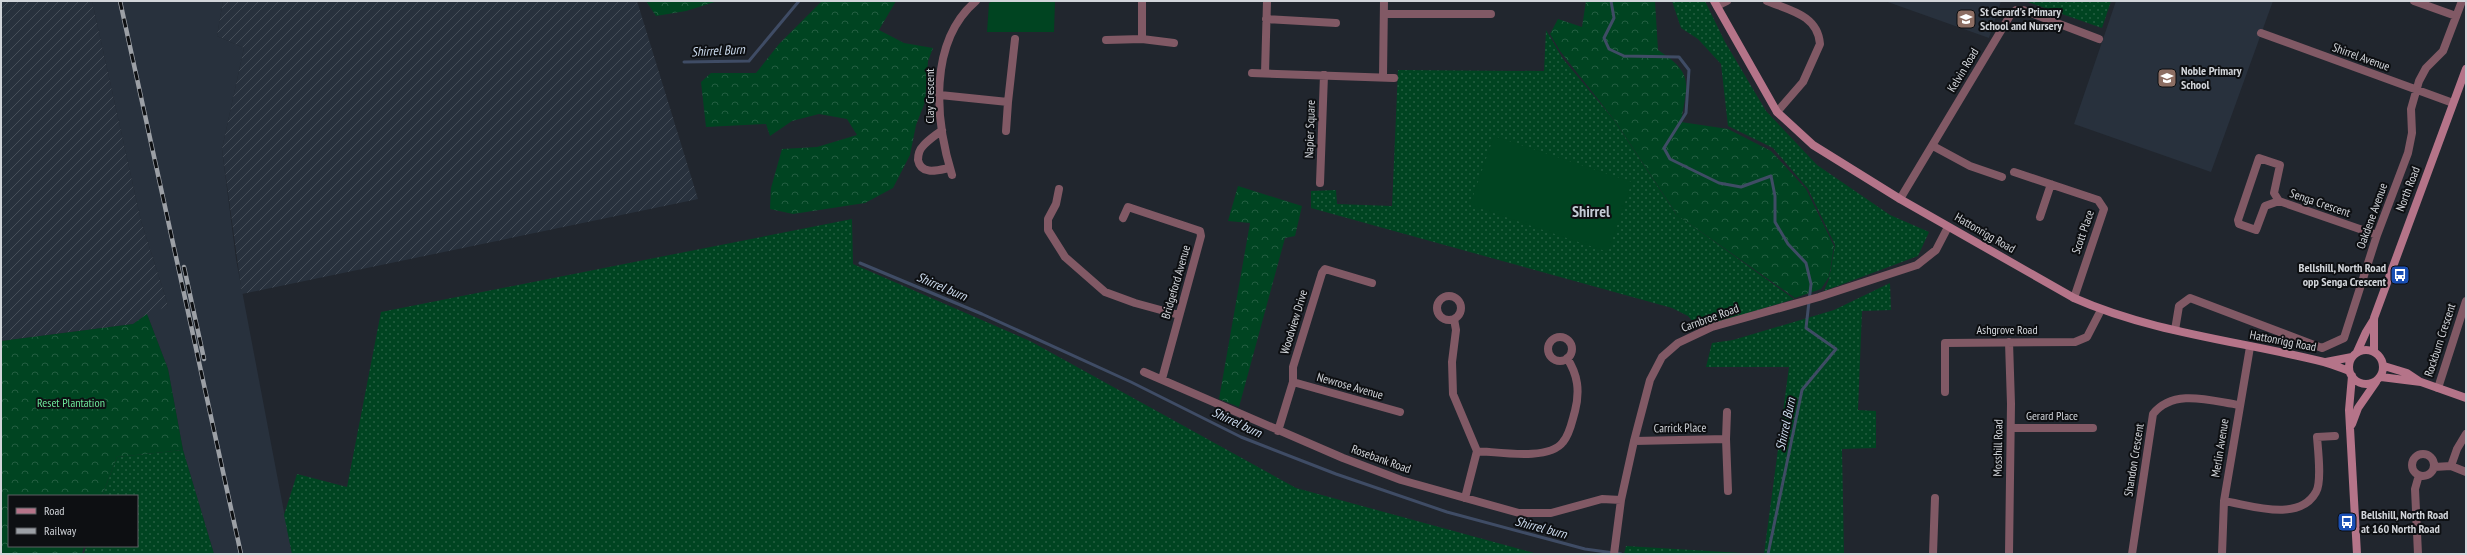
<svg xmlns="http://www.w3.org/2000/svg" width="2467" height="555" font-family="'PT Sans Narrow',sans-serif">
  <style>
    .built { fill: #28313d }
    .industrial { fill: url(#industrial-furrows) }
    .grass { fill: url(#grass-dots) }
    .forest { fill: url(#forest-crowns) }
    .garden { fill: #004421 }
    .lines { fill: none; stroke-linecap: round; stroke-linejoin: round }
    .stream { stroke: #3f4c65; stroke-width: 3 }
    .street { stroke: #815965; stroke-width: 8 }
    .secondary { stroke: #b57489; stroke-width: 8 }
    .rail-casing { stroke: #9ca0a6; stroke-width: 4.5 }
    .rail { stroke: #0d0f12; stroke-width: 3; stroke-dasharray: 9; stroke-linecap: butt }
    .labels { text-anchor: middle; stroke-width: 4; stroke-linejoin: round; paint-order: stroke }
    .poi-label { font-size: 12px; font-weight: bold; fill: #d2d5da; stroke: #0d0f12; text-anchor: start }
    .street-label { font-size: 12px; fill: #d2d5da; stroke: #0d0f12 }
    .park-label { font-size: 12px; fill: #6de79a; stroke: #0d0f12 }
    .water-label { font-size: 13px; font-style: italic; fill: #ccdbee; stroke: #0d0f12 }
    .district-label { font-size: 16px; font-weight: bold; fill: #c4cbd5; stroke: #0d0f12 }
  </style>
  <defs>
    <pattern id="industrial-furrows" width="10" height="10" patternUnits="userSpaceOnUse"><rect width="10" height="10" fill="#28313d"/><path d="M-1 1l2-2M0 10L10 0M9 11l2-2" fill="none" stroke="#464e58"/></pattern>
    <pattern id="grass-dots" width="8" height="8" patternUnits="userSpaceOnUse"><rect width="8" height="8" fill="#004421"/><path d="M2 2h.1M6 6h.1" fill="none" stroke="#245e41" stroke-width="1.8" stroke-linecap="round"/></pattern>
    <pattern id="forest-crowns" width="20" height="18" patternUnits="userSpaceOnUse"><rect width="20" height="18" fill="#004421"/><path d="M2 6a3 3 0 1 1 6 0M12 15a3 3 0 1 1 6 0" fill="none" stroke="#245e41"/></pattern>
  </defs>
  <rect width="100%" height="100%" fill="#21262e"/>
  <!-- built -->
  <path class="built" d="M92,1H223L217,36L244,48L222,149L236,259L292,554H214L183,450L168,369L147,314L168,305L141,221Z
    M1885,1H2001L1989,38Z
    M2116,1H2273L2211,172L2074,124Z"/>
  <!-- industrial -->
  <path class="industrial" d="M1,1H92L141,221L168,305L133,324L1,341Z
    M223,1H637L698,199L242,294L222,149L244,48L217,36Z"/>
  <!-- grass -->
  <path class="grass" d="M1672,1H1705L1725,42L1766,111L1817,165L1890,215L1929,232L1918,256L1824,291L1829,279L1835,245L1808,189L1773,148L1728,126L1721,64L1698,39L1681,28Z
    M2025,1H2111L2102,28Z
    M1546,30L1563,59L1614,120L1676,214L1794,299L1699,328L1688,316L1672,308L1311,208V191L1336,190L1337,204L1392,206L1398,70L1544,71Z
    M852,219L853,264L1030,341L1296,488L1538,554H292L284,515L297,474L347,487L381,312Z
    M1890,283L1891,310L1862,311L1858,410L1876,411V448L1842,449L1844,554H1764L1789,367H1706L1712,343L1733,340L1834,310Z
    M183,450L214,554H84L86,546H137V496H102L117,457Z
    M1626,546L1758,554H1624Z"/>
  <!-- forest -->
  <path class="forest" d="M646,1H718L686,11L656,16Z
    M822,1H896L879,30L904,43L933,48L928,61L925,102L916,125L910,155L893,188L865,203L793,214L770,209L771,188L782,149L817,147L857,135L847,119L819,114L792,121L770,136L766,124L706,127L701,82L711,73H756L779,44Z
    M1586,1H1655L1658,50C1695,74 1687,84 1681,122L1728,129L1771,151L1806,189L1834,246L1829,277L1821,289L1795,298L1677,215L1615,121L1560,51L1550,34L1558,19L1582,27Z
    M1238,186L1302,206L1295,236L1285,238L1239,407L1219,399L1250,223L1228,221Z
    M147,314L168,369L183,450L117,457L102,496H9V546H84L82,554H1V341L133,324Z"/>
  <!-- garden -->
  <path class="garden" d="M993,1H1055L1054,32H987L989,3Z
    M1494,136L1632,182L1608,252L1470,205Z"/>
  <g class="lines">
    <!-- stream -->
    <path class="stream" d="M1611,1L1614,18L1604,38L1609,49L1624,56L1679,57L1689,70L1686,113L1664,148L1670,159L1719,183L1741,187L1771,176L1775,196V222L1788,244L1806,263L1811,284L1806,328L1836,349L1802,390L1768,554
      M684,62L749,61L799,1
      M860,263L982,314L1131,382L1241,437L1336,474L1447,512L1585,549L1621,554"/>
    <!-- street -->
    <path class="street" d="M1142,1V39L1174,43
      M1767,1C1789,10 1818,15 1820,44L1803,82L1777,112
      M2414,1L2456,16
      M1717,6L1727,1
      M1385,14H1491
      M1266,19L1336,23
      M2261,33L2453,103
      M1106,40L1142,39
      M1252,73L1394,78
      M1265,73L1267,1
      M1383,76L1384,1
      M940,95L1008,102L1015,39
      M942,130C936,135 928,140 923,146C919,150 918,155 918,160C921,176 939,170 949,168
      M1006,131L1008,102
      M1933,146L1970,166L2002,177
      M2259,158L2280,165L2274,193L2279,201L2265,206L2256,230L2239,224L2238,220Z
      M2014,172L2098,200L2104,209L2074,298
      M952,175C935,120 928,42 976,1
      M1320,183L1324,75
      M1059,189L1056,204L1048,219V230L1065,257L1105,292L1135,303L1179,315
      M1900,199L2011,14L2016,10H2023L2099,39
      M2279,201L2377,235
      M2040,217L2051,184
      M1123,218L1128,207L1200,231L1201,236L1162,379
      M1437 308a12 12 0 1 1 24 0a12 12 0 1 1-24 0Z
      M1454,319L1456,330L1452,362L1453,394L1477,451
      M2175,330L2179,306L2190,298L2322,348L2344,338L2377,235L2408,153L2412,133L2411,109L2419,81L2426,68L2443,51L2462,1
      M1548 349a12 12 0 1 1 24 0a12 12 0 1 1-24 0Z
      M2009,342L2011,404L2009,554
      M1144,372L1343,458L1401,480L1519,513H1551L1602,499L1621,500
      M1293,382L1400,412
      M2438,388L2466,301
      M1945,392V343L2075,342L2087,337L2101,310
      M2011,428H2093
      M1278,431L1293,382V367L1322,273L1325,269L1372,283
      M1726,439L1728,491
      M1634,441L1726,439L1727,412
      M2412 465a11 11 0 1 1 22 0a11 11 0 1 1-22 0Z
      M2451,466L2457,449L2466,434
      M2434,467L2451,466L2466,472
      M1465,498L1477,451C1499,452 1549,461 1563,442C1570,434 1572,421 1575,411C1580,391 1578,375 1567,358
      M2224,501C2250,505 2299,523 2316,492C2322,482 2318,450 2317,437L2335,436
      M1614,554L1621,500L1634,441L1650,380L1662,357L1678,343L1712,327L1819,297L1917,265L1936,250L1948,227
      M1933,554L1935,498
      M2132,554L2153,414C2174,388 2211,401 2239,405
      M2222,554L2224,501L2250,347
      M2418,554L2415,489L2419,475"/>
    <!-- secondary -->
    <path class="secondary" d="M1714,1L1777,112L1813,145L1900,199L2074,298C2153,333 2240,341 2324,362C2332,364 2341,368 2349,371
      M2349 367a17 17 0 1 1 34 0a17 17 0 1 1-34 0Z
      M2374,351V318L2466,69
      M2357,352L2366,332L2374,319
      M2326,362L2352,357
      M2384,366L2407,373L2419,381
      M2352,376L2349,410L2357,554
      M2381,377L2421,382L2466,398
      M2352,424L2358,408L2376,382"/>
    <defs>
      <path id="rail" d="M120,1L241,554
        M184,267L204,359"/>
    </defs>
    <!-- rail casing -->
    <use href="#rail" class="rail-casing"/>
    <!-- rail -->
    <use href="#rail" class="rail"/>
  </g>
  <!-- icons -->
  <defs>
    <symbol id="school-square" viewBox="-11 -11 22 22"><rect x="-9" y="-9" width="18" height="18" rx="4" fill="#8d6e63" stroke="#0d0f12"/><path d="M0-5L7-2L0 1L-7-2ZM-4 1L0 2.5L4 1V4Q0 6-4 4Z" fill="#fff"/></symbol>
    <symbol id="bus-square" viewBox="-11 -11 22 22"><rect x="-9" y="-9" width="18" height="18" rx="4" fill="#1a4fb4" stroke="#0d0f12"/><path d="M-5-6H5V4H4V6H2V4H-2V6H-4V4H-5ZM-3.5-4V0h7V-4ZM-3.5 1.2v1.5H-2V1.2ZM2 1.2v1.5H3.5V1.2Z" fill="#fff"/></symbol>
  </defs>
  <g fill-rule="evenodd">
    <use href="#school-square" x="1955" y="8" width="22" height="22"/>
    <use href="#school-square" x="2156" y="67" width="22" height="22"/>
    <use href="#bus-square" x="2389" y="264" width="22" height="22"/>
    <use href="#bus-square" x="2336" y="511" width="22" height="22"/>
  </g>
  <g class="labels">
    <!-- poi labels -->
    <g class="poi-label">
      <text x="1980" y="16">St Gerard's Primary<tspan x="1980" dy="14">School and Nursery</tspan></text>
      <text x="2181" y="75">Noble Primary<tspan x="2181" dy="14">School</tspan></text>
      <text x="2386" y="272" text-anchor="end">Bellshill, North Road<tspan x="2386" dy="14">opp Senga Crescent</tspan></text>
      <text x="2361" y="519">Bellshill, North Road<tspan x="2361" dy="14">at 160 North Road</tspan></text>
    </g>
    <!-- street labels -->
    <g class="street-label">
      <text transform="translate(2361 57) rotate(20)" y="4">Shirrel Avenue</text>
      <text transform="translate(1963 70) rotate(-59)" y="4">Kelvin Road</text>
      <text transform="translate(930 96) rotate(-90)" y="4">Clay Crescent</text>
      <text transform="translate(1310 129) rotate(-88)" y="4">Napier Square</text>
      <text transform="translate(2408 189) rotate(-69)" y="4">North Road</text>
      <text transform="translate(2320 203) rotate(19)" y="4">Senga Crescent</text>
      <text transform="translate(2372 216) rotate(-70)" y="4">Oakdene Avenue</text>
      <text transform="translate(2083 232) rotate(-71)" y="4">Scott Place</text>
      <text transform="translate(1985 233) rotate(30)" y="4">Hattonrigg Road</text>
      <text transform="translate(1176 282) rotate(-74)" y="4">Bridgeford Avenue</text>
      <text transform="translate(1710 318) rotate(-20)" y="4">Carnbroe Road</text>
      <text transform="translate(1294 322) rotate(-73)" y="4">Woodview Drive</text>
      <text x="2007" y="334">Ashgrove Road</text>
      <text transform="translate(2440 340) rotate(-72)" y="4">Rockburn Crescent</text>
      <text transform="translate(2283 341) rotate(11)" y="4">Hattonrigg Road</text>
      <text transform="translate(1350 386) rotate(16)" y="4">Newrose Avenue</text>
      <text x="2052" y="420">Gerard Place</text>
      <text transform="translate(1680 428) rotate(-1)" y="4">Carrick Place</text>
      <text transform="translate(1998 448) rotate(-89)" y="4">Mosshill Road</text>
      <text transform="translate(2220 448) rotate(-81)" y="4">Merlin Avenue</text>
      <text transform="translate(1381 459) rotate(20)" y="4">Rosebank Road</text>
      <text transform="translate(2134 460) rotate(-81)" y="4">Shandon Crescent</text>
    </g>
    <!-- park labels -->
    <g class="park-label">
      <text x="71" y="407">Reset Plantation</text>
    </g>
    <!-- water labels -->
    <g class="water-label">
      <text transform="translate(718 50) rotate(-3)" y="5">Shirrel Burn</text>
      <text transform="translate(942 286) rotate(23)" y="5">Shirrel burn</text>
      <text transform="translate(1237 422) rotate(25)" y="5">Shirrel burn</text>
      <text transform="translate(1785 424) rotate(-78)" y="5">Shirrel Burn</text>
      <text transform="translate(1541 527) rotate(15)" y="5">Shirrel burn</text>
    </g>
    <!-- district labels -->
    <g class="district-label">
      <text x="1591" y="217">Shirrel</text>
    </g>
  </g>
  <!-- border -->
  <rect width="2467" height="555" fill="none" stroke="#d2d5da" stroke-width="4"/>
  <!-- legend -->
  <rect x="8" y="495" width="130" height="52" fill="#0d0f12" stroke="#5c5e62"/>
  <rect x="16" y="508" width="20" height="6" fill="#b57489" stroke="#5c5e62"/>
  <text x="44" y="515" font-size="12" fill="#d2d5da">Road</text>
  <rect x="16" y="528" width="20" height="6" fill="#9ca0a6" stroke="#5c5e62"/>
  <text x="44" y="535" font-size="12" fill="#d2d5da">Railway</text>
</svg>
